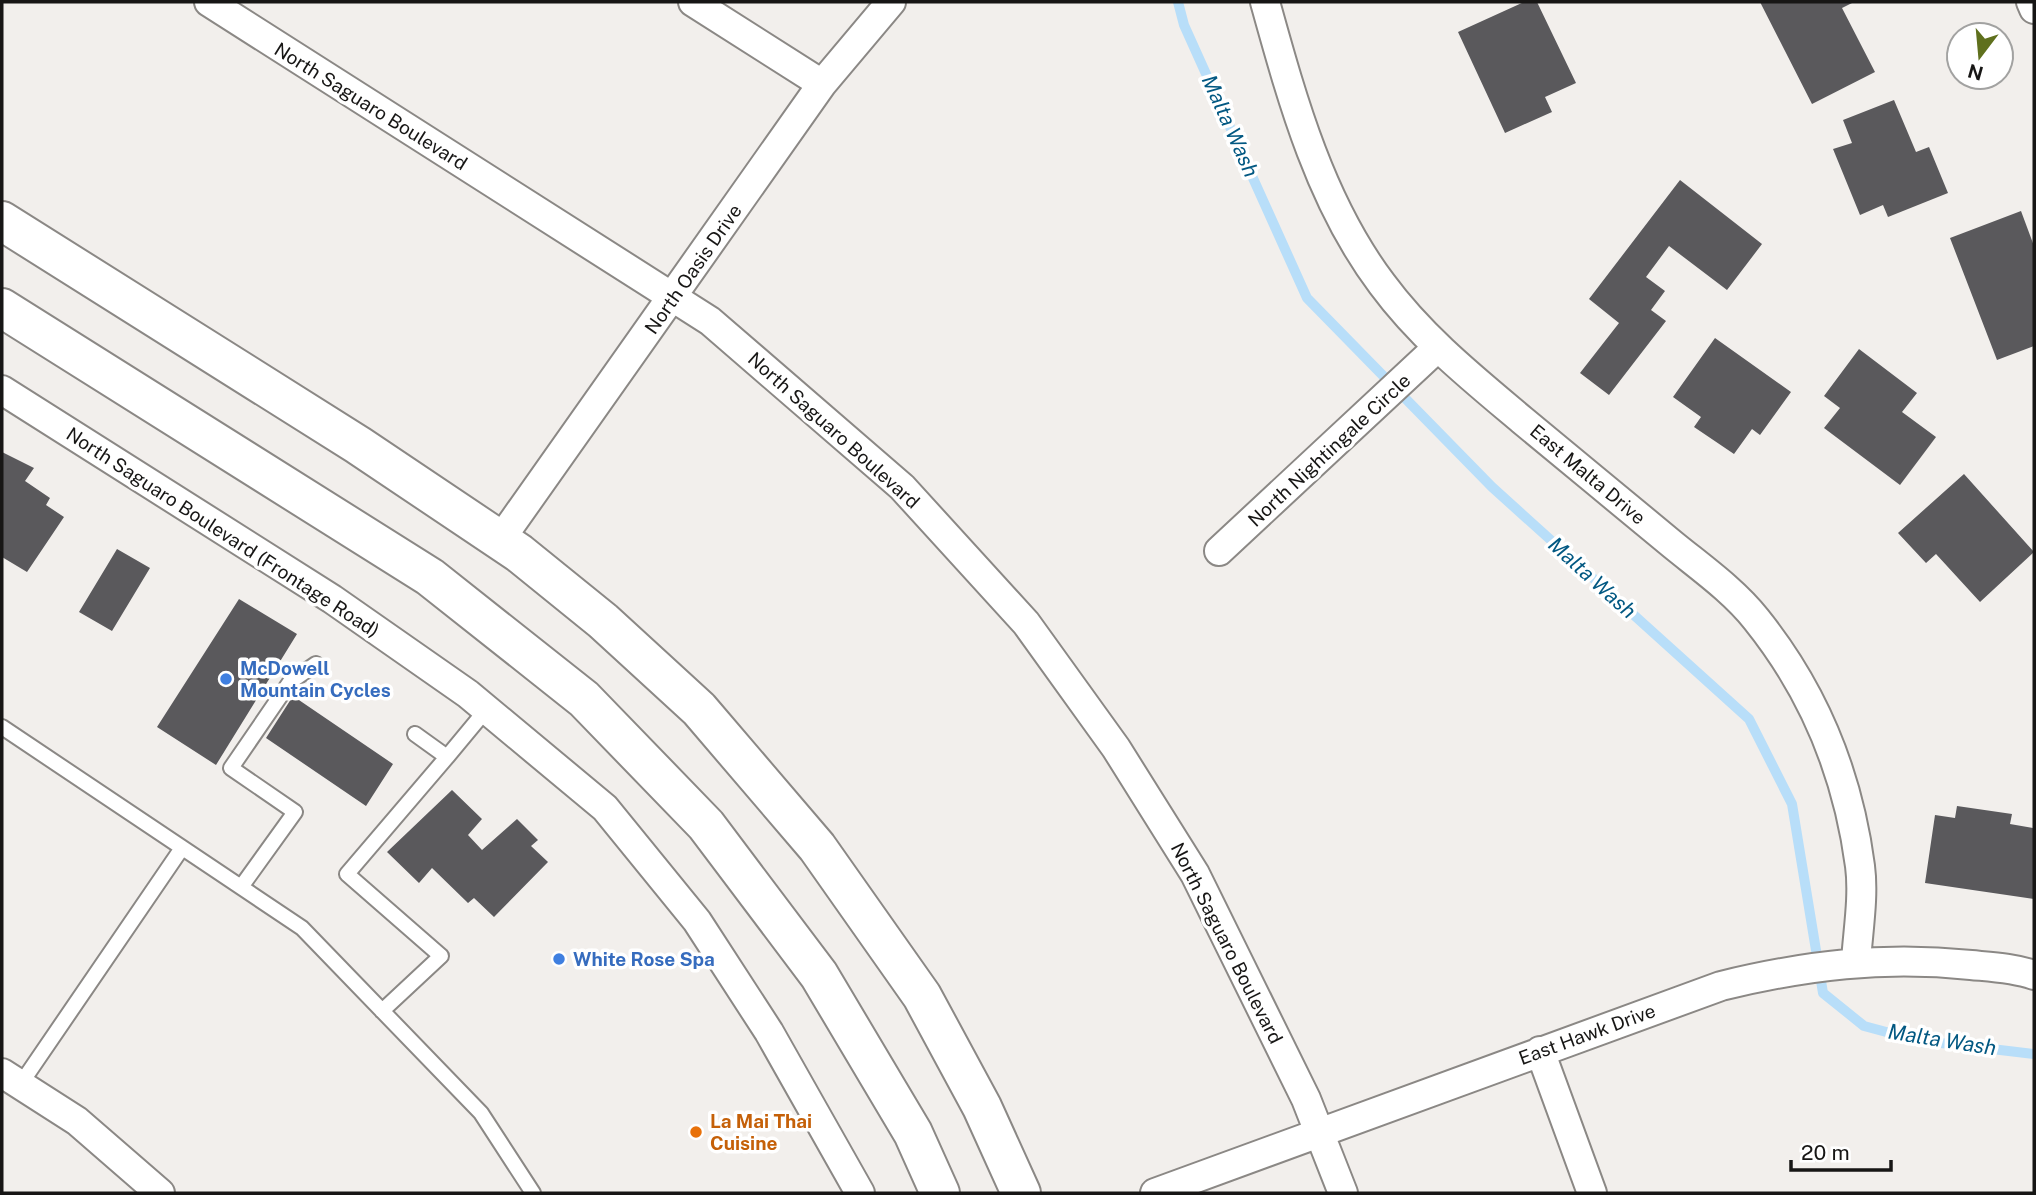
<svg xmlns="http://www.w3.org/2000/svg" width="2036" height="1195" font-family="'Public Sans',sans-serif">
  <style>
    .lines { fill: none; stroke-linecap: round; stroke-linejoin: round }
    .stream { stroke: #b8def9; stroke-width: 10 }
    .building { fill: #5a595c }
    .service-casing { stroke: #8b8885; stroke-width: 18 }
    .minor-casing { stroke: #8b8885; stroke-width: 32 }
    .secondary-casing { stroke: #8b8885; stroke-width: 42 }
    .service { stroke: #fff; stroke-width: 14 }
    .minor { stroke: #fff; stroke-width: 28 }
    .secondary { stroke: #fff; stroke-width: 38 }
    .shop-dot { fill: #3f7fe0; stroke: #fff; stroke-width: 2.5 }
    .food-dot { fill: #e8710a; stroke: #fff; stroke-width: 2.5 }
    .labels { text-anchor: middle; stroke-width: 7; stroke-linejoin: round; paint-order: stroke }
    .street-label { font-size: 19px; fill: #171615; stroke: #fff }
    .shop-label { font-size: 19px; font-weight: bold; fill: #366cbe; stroke: #fff; text-anchor: start }
    .food-label { font-size: 19px; font-weight: bold; fill: #c56008; stroke: #fff; text-anchor: start }
    .water-label { font-size: 21px; font-style: italic; fill: #025882; stroke: #fff }
  </style>
  <rect width="100%" height="100%" fill="#f2efec"/>
  <g class="lines">
    <!-- stream -->
    <path class="stream" d="M1178,2L1184,25L1307,298L1492,487L1749,719L1792,804L1823,993L1864,1026L1916,1040L2034,1054"/>
  </g>
  <!-- building -->
  <path class="building" d="M1524,2H1537L1576,83L1545,97L1552,112L1505,133L1458,32Z
    M1760,2H1854L1842,8L1875,72L1812,104Z
    M1894,100L1916,152L1929,147L1948,193L1888,217L1883,205L1860,215L1833,149L1852,143L1843,120Z
    M1680,180L1762,244L1727,290L1669,246L1646,277L1665,291L1651,310L1666,321L1609,395L1580,373L1619,323L1589,299Z
    M2021,211L2034,246V346L1997,360L1950,238Z
    M1715,338L1791,392L1760,435L1752,429L1734,454L1694,427L1701,417L1673,397Z
    M1859,349L1917,393L1902,412L1936,437L1900,485L1824,428L1840,408L1824,396Z
    M2,452L34,468L25,481L50,498L46,505L64,517L27,572L2,557Z
    M1964,474L2034,552L1980,602L1936,554L1926,563L1898,533Z
    M117,549L150,568L112,631L79,612Z
    M239,599L297,634L216,765L157,727Z
    M293,696L393,764L366,806L266,738Z
    M452,790L482,819L468,835L482,850L517,819L538,840L531,846L548,862L494,917L474,898L468,903L432,868L419,883L387,852Z
    M1957,806L2012,814L2010,824L2033,828L2034,899L1925,883L1935,815L1955,818Z"/>
  <g class="lines">
    <defs>
      <path id="service" d="M2,727L302,928L481,1113L533,1193
        M447,757L486,710
        M241,887L295,812L231,768L290,682L316,664
        M382,1011L441,956L347,874L447,757L415,734
        M20,1085L182,848"/>
      <path id="minor" d="M209,2L710,321L902,487L1026,623L1116,748L1195,874L1306,1099L1343,1193
        M693,2L822,84
        M1265,2C1292,99 1320,202 1382,284C1421,337 1472,378 1522,420C1572,461 1622,503 1672,544C1700,567 1733,590 1756,619C1814,691 1848,775 1860,866C1864,896 1858,931 1856,961
        M2031,2L2034,9
        M2,390L332,599L468,694L605,808L697,921L769,1032L860,1193
        M500,540L822,84L891,2
        M1219,551L1438,347
        M1540,1051L1592,1193
        M2,1073L77,1121L160,1193
        M1155,1193L1721,986C1807,965 1883,956 1971,965C1992,967 2014,968 2034,975"/>
      <path id="secondary" d="M2,221L358,445L519,553L603,621L699,709L817,847L922,996L982,1107L1021,1193
        M2,308L430,577L584,699L706,825L819,975L913,1133L940,1193"/>
    </defs>
    <!-- service casing -->
    <use href="#service" class="service-casing"/>
    <!-- minor casing -->
    <use href="#minor" class="minor-casing"/>
    <!-- secondary casing -->
    <use href="#secondary" class="secondary-casing"/>
    <!-- service -->
    <use href="#service" class="service"/>
    <!-- minor -->
    <use href="#minor" class="minor"/>
    <!-- secondary -->
    <use href="#secondary" class="secondary"/>
  </g>
  <!-- markers -->
  <g class="shop-dot">
    <circle cx="226" cy="679" r="7"/>
    <circle cx="559" cy="959" r="7"/>
  </g>
  <circle class="food-dot" cx="696" cy="1132" r="7"/>
  <g class="labels">
    <!-- street labels -->
    <g class="street-label">
      <text transform="translate(371 106) rotate(32)" y="7">North Saguaro Boulevard</text>
      <text transform="translate(693 269) rotate(-55)" y="7">North Oasis Drive</text>
      <text transform="translate(834 430) rotate(42)" y="7">North Saguaro Boulevard</text>
      <text transform="translate(1329 450) rotate(-43)" y="7">North Nightingale Circle</text>
      <text transform="translate(1588 474) rotate(40)" y="7">East Malta Drive</text>
      <text transform="translate(223 532) rotate(33)" y="7">North Saguaro Boulevard (Frontage Road)</text>
      <text transform="translate(1227 943) rotate(63)" y="7">North Saguaro Boulevard</text>
      <text transform="translate(1587 1034) rotate(-20)" y="7">East Hawk Drive</text>
    </g>
    <!-- shop labels -->
    <g class="shop-label">
      <text x="240" y="675">McDowell<tspan x="240" dy="22">Mountain Cycles</tspan></text>
      <text x="573" y="966">White Rose Spa</text>
    </g>
    <!-- food labels -->
    <g class="food-label">
      <text x="710" y="1128">La Mai Thai<tspan x="710" dy="22">Cuisine</tspan></text>
    </g>
    <!-- water labels -->
    <g class="water-label">
      <text transform="translate(1230 126) rotate(66)" y="7">Malta Wash</text>
      <text transform="translate(1592 578) rotate(42)" y="7">Malta Wash</text>
      <text transform="translate(1942 1040) rotate(9)" y="7">Malta Wash</text>
    </g>
  </g>
  <!-- border -->
  <rect width="2036" height="1195" fill="none" stroke="#171615" stroke-width="7"/>
  <!-- north arrow -->
  <g transform="translate(1980 56) rotate(196)"><circle r="33" fill="#ffffff" stroke="#a2a2a1" stroke-width="2"/>
  <path d="M0-5L12 26L0 18L-12 26Z" fill="#5f701d"/>
  <text y="-10" font-size="19" font-weight="bold" text-anchor="middle" fill="#171615">N</text>
  </g>
  <!-- scale -->
  <path d="M1791 1160v10h100v-10" fill="none" stroke="#171615" stroke-width="3.5"/>
  <text x="1801" y="1160" font-size="21" fill="#171615" stroke="#ffffff" stroke-width="5" paint-order="stroke">20 m</text>
</svg>
